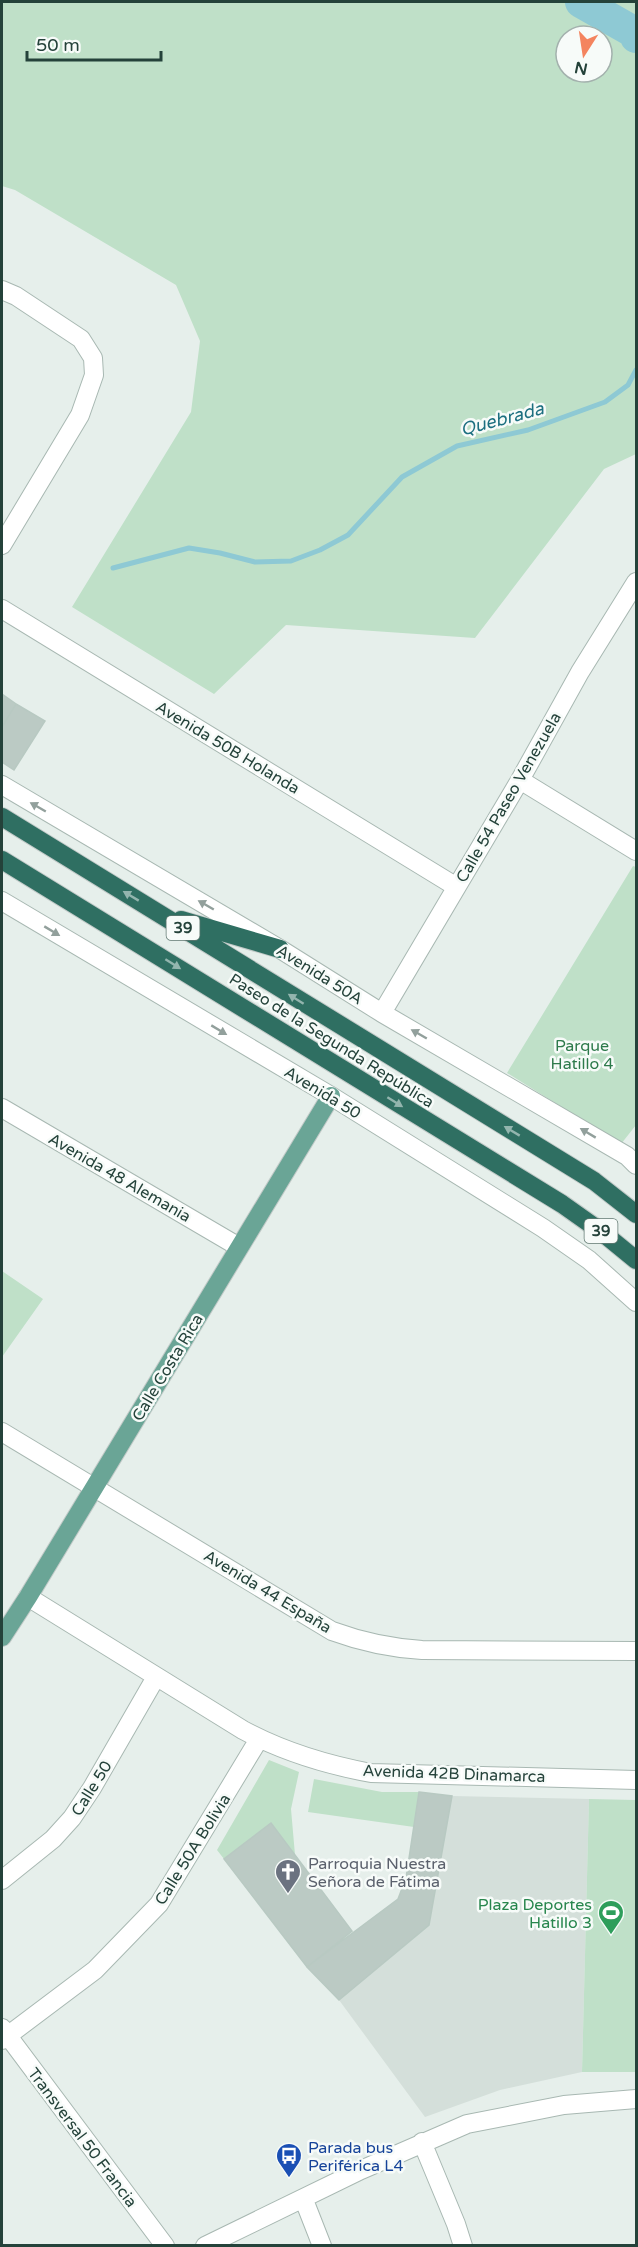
<svg xmlns="http://www.w3.org/2000/svg" width="638" height="2247" font-family="'Varela Round',sans-serif">
  <style>
    .built { fill: #d4dfda }
    .green { fill: #bfe0c8; fill-rule: evenodd }
    .lines { fill: none; stroke-linecap: round; stroke-linejoin: round }
    .stream { stroke: #8ec9d4; stroke-width: 5 }
    .river { stroke: #8ec9d4; stroke-width: 32 }
    .building { fill: #bbcac4; stroke: #b8c9c2; stroke-width: 1.5 }
    .minor-casing { stroke: #a8b8b2; stroke-width: 20 }
    .major-casing { stroke: #c2cac8; stroke-width: 20 }
    .highway-casing { stroke: #c2cac8; stroke-width: 20 }
    .minor { stroke: #fff; stroke-width: 18 }
    .major { stroke: #6aa596; stroke-width: 18 }
    .highway { stroke: #2f6f62; stroke-width: 18 }
    .oneway { fill: #92a09c }
    .oneway2 { fill: #93b5ae }
    .labels { text-anchor: middle; stroke-width: 5; stroke-linejoin: round; paint-order: stroke }
    .shield { fill: #f7fbf9; stroke: #637a73; stroke-width: 1.5 }
    .shield-label { font-size: 15px; font-weight: bold; fill: #24423a }
    .street-label { font-size: 16px; fill: #24423a; stroke: #f7fbf9 }
    .park-label { font-size: 16px; fill: #2d7a4b; stroke: #f7fbf9 }
    .worship-label { font-size: 16px; fill: #5b616d; stroke: #f7fbf9; text-anchor: start }
    .leisure-label { font-size: 16px; fill: #27864d; stroke: #f7fbf9; text-anchor: end }
    .transit-label { font-size: 16px; fill: #164399; stroke: #f7fbf9; text-anchor: start }
    .water-label { font-size: 18px; font-style: italic; fill: #1c6f80; stroke: #f7fbf9 }
  </style>
  <rect width="100%" height="100%" fill="#e6efeb"/>
  <!-- built -->
  <path class="built" d="M452,1796L589,1799L582,2072L500,2090L425,2117L339,2000L429,1925Z"/>
  <!-- green -->
  <path class="green" d="M2,2H636V454L604,469L475,638L286,625L214,694L72,607L191,412L200,341L176,285L15,190L2,186ZM566,36H602V72H566Z
    M633,866L636,867V1125L621,1144L507,1073Z
    M2,1271L43,1299L2,1357Z
    M269,1760L299,1772L291,1809L295,1855L271,1824L224,1859L217,1850Z
    M314,1779L382,1792H419L414,1827L308,1812Z
    M589,1799L636,1800V2072H582Z"/>
  <g class="lines">
    <!-- stream -->
    <path class="stream" d="M113,568L189,548L220,553L255,562L291,561L320,550L348,535L402,477L457,446L528,430L605,402L628,385L636,370"/>
    <!-- river -->
    <path class="river" d="M581,2L634,32L636,37"/>
  </g>
  <!-- building -->
  <path class="building" d="M2,694L16,704L2,727Z
    M16,704L45,721L14,770L2,762V727Z
    M419,1792L452,1796L429,1925L339,2000L307,1967L398,1899L406,1878Z
    M271,1823L352,1931L307,1967L224,1859Z"/>
  <g class="lines">
    <defs>
      <path id="minor" d="M2,290L16,296L81,339L93,358L94,375L80,415L2,545
        M2,609L455,886
        M520,780L636,851
        M2,785L280,949L382,1013L627,1156L636,1165
        M2,901L331,1096L543,1228L589,1260L636,1302
        M382,1013L520,780L580,672L636,582
        M2,1108L239,1247
        M2,1432L332,1631C362,1642 390,1648 422,1650L636,1651
        M28,1597L243,1730C282,1751 328,1765 371,1773L636,1780
        M2,1880L53,1839L72,1818L92,1788L156,1677
        M2,2028L165,2246
        M2,2040L95,1970L159,1904L259,1739
        M422,2142L456,2224L463,2246
        M304,2200L322,2246
        M205,2246L361,2170L467,2124L564,2105L636,2099"/>
      <path id="major" d="M2,1637L28,1597L331,1096"/>
      <path id="highway" d="M2,817L594,1181L636,1214
        M2,860L562,1204L603,1233L636,1260
        M181,920L280,949"/>
    </defs>
    <!-- minor casing -->
    <use href="#minor" class="minor-casing"/>
    <!-- major casing -->
    <use href="#major" class="major-casing"/>
    <!-- highway casing -->
    <use href="#highway" class="highway-casing"/>
    <!-- minor -->
    <use href="#minor" class="minor"/>
    <!-- major -->
    <use href="#major" class="major"/>
    <!-- highway -->
    <use href="#highway" class="highway"/>
  </g>
  <!-- one-way arrows -->
  <defs><path id="oneway-solid" d="M-6-.8H1V-3.2L6.5 0L1 3.2V.8H-6Z" transform="scale(1.5)"/></defs>
  <g class="oneway">
    <use href="#oneway-solid" transform="translate(38 807) rotate(-150)"/>
    <use href="#oneway-solid" transform="translate(206 905) rotate(-150)"/>
    <use href="#oneway-solid" transform="translate(52 931) rotate(31)"/>
    <use href="#oneway-solid" transform="translate(219 1030) rotate(31)"/>
    <use href="#oneway-solid" transform="translate(419 1034) rotate(-150)"/>
    <use href="#oneway-solid" transform="translate(588 1133) rotate(-149)"/>
  </g>
  <g class="oneway2">
    <use href="#oneway-solid" transform="translate(131 896) rotate(-149)"/>
    <use href="#oneway-solid" transform="translate(173 964) rotate(32)"/>
    <use href="#oneway-solid" transform="translate(296 999) rotate(-148)"/>
    <use href="#oneway-solid" transform="translate(395 1102) rotate(32)"/>
    <use href="#oneway-solid" transform="translate(512 1131) rotate(-149)"/>
  </g>
  <!-- icons -->
  <defs>
    <symbol id="church-pin" viewBox="-11 -11 22 30"><path d="M0 17L-7.5 6A9.5 9.5 0 1 1 7.5 6Z" fill="#6b7280" stroke="#f7fbf9"/><path d="M-1.2-6h2.4v3.5h3.3v2.4h-3.3V6h-2.4V-.1h-3.3v-2.4h3.3Z" fill="#fff"/></symbol>
    <symbol id="stadium-pin" viewBox="-11 -11 22 30"><path d="M0 17L-7.5 6A9.5 9.5 0 1 1 7.5 6Z" fill="#2e9e5b" stroke="#f7fbf9"/><path d="M0-5a6.5 5 0 1 0 0 10a6.5 5 0 1 0 0-10ZM-3.5-1.8h7v3.6h-7Z" fill="#fff"/></symbol>
    <symbol id="bus-pin" viewBox="-11 -11 22 30"><path d="M0 17L-7.5 6A9.5 9.5 0 1 1 7.5 6Z" fill="#1a4fb4" stroke="#f7fbf9"/><path d="M-5-6H5V4H4V6H2V4H-2V6H-4V4H-5ZM-3.5-4V0h7V-4ZM-3.5 1.2v1.5H-2V1.2ZM2 1.2v1.5H3.5V1.2Z" fill="#fff"/></symbol>
  </defs>
  <g fill-rule="evenodd">
    <use href="#church-pin" x="273" y="1857" width="30" height="40"/>
    <use href="#stadium-pin" x="596" y="1898" width="30" height="40"/>
    <use href="#bus-pin" x="274" y="2141" width="30" height="40"/>
  </g>
  <g class="labels">
    <!-- shield labels -->
    <g class="shield">
      <rect x="166.5" y="916" width="33" height="24" rx="4.5"/>
      <rect x="584.5" y="1219" width="33" height="24" rx="4.5"/>
    </g>
    <g class="shield-label">
      <text x="183" y="933">39</text>
      <text x="601" y="1236">39</text>
    </g>
    <!-- street labels -->
    <g class="street-label">
      <text transform="translate(228 747) rotate(31)" y="6">Avenida 50B Holanda</text>
      <text transform="translate(508 797) rotate(-60)" y="6">Calle 54 Paseo Venezuela</text>
      <text transform="translate(320 974) rotate(32)" y="6">Avenida 50A</text>
      <text transform="translate(332 1040) rotate(32)" y="6">Paseo de la Segunda República</text>
      <text transform="translate(323 1092) rotate(31)" y="6">Avenida 50</text>
      <text transform="translate(120 1177) rotate(30)" y="6">Avenida 48 Alemania</text>
      <text transform="translate(167 1367) rotate(-59)" y="6">Calle Costa Rica</text>
      <text transform="translate(268 1591) rotate(31)" y="6">Avenida 44 España</text>
      <text transform="translate(454 1773) rotate(2)" y="6">Avenida 42B Dinamarca</text>
      <text transform="translate(91 1788) rotate(-58)" y="6">Calle 50</text>
      <text transform="translate(192 1849) rotate(-58)" y="6">Calle 50A Bolivia</text>
      <text transform="translate(83 2137) rotate(53)" y="6">Transversal 50 Francia</text>
    </g>
    <!-- park labels -->
    <g class="park-label">
      <text x="582" y="1051">Parque<tspan x="582" dy="18">Hatillo 4</tspan></text>
    </g>
    <!-- worship labels -->
    <g class="worship-label">
      <text x="308" y="1869">Parroquia Nuestra<tspan x="308" dy="18">Señora de Fátima</tspan></text>
    </g>
    <!-- leisure labels -->
    <g class="leisure-label">
      <text x="592" y="1910">Plaza Deportes<tspan x="592" dy="18">Hatillo 3</tspan></text>
    </g>
    <!-- transit labels -->
    <g class="transit-label">
      <text x="308" y="2153">Parada bus<tspan x="308" dy="18">Periférica L4</tspan></text>
    </g>
    <!-- water labels -->
    <g class="water-label">
      <text transform="translate(502 419) rotate(-15)" y="6">Quebrada</text>
    </g>
  </g>
  <!-- border -->
  <rect width="638" height="2247" fill="none" stroke="#24423a" stroke-width="6"/>
  <!-- north arrow -->
  <g transform="translate(584 54) rotate(192)"><circle r="28" fill="#f7fbf9" stroke="#a3b1ad" stroke-width="1.5"/>
  <path d="M0-4.5L10 22L0 15L-10 22Z" fill="#f4845f"/>
  <text y="-9" font-size="16" font-weight="bold" text-anchor="middle" fill="#24423a">N</text>
  </g>
  <!-- scale -->
  <path d="M27 51v9h134v-9" fill="none" stroke="#24423a" stroke-width="3"/>
  <text x="36" y="51" font-size="18" fill="#24423a" stroke="#f7fbf9" stroke-width="4.5" paint-order="stroke">50 m</text>
</svg>
